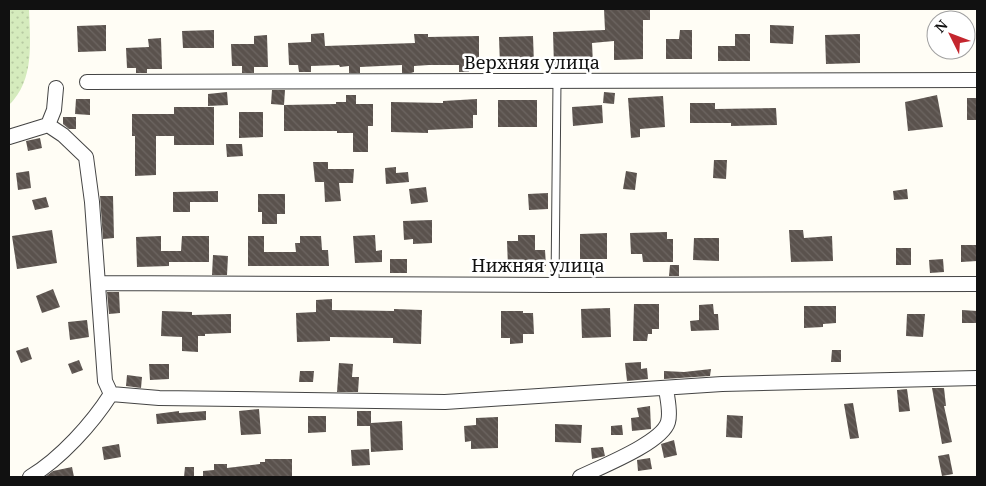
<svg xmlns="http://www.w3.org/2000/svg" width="986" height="486" font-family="'Noto Serif',serif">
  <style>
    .grass { fill: url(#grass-dots) }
    .building { fill: url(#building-back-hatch) }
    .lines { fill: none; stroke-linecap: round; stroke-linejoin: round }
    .lane-casing { stroke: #444; stroke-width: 9 }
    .street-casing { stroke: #444; stroke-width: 16 }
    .lane { stroke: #fff; stroke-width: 7 }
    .street { stroke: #fff; stroke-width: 14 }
    .labels { text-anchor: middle; stroke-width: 5; stroke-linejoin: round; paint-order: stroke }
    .street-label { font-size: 18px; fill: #111; stroke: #fff }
  </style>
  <defs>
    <pattern id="grass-dots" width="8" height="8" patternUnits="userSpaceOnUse" patternTransform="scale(1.25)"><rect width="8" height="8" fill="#d5ebbd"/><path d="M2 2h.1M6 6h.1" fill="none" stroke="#b6c8a1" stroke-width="1.8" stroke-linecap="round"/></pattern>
    <pattern id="building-back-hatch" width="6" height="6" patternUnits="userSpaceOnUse" patternTransform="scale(1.25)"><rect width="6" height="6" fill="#5a524d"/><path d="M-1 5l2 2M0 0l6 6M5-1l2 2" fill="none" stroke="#6d6662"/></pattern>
  </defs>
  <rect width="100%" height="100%" fill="#fffdf5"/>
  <!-- grass -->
  <path class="grass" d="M9,9H29C30,42 35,80 9,105Z"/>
  <!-- building -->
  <path class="building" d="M604,9H650V20H643V59L614,60V41L592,43L593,64H580L581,70H566V65L554,66L553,32L605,30Z
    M106,25V51L78,52L77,26Z
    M770,25L794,26L793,44L770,43Z
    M214,30V48H183L182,31Z
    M680,30H692V59H666V39H679Z
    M324,33L325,46L415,43L414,34H428V37L479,36V64H469V72H459V65H429L414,66V72L411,73H402V65L360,67V73H349V66L340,67L339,65L311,66V72H299L298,65H289L288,43L311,42V34Z
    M735,34H750V61H718V46H735Z
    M860,34V63L826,64L825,35Z
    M267,35L268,67H254V73H242V66H232L231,44H254V36Z
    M533,36L534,64L500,65L499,37Z
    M161,38L162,69H147V73H136V68H127L126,48L149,47L148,39Z
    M272,90H285L284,105L271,104Z
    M227,92L228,105L208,106V94Z
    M604,92L615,93L614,104L603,103Z
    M346,95H356V104H373V126H368V152H353V133H337V131H284V105L336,104V102H346Z
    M937,95L943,127L908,131L905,102Z
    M663,96L665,127L640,129V137L631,138L628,98Z
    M967,98H977V120H967Z
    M76,99H90V115L75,114Z
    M477,99V115H473V128L428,130V133L391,132V102L443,103V101Z
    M498,100H537V127H498Z
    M690,103H715V109L776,108L777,125L731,126V123H690Z
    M602,105L603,123L573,126L572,107Z
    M174,107H214V145H174V136H156V175L135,176V136H132V114H174Z
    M239,112H263V137L239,138Z
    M63,117H76V129H69L63,124Z
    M40,138L42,148L28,151L26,141Z
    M226,144H242L243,156L227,157Z
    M714,160H727L726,179L713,178Z
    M313,162H328V169H354L353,183H339L341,201L325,202L324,182H315Z
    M396,167V173L408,172L409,182L386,184L385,168Z
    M29,171L31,188L18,190L16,173Z
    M626,171L637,173L635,190L623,189Z
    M426,187L428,202L411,204L409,189Z
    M907,189L908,199L894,200L893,191Z
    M218,191V202H190V212H173V192Z
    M548,193V209L529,210L528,194Z
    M258,194H285V214H277V224H262V212H258Z
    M100,196H113L114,238L103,239Z
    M46,197L49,207L35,210L32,200Z
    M432,220V243L413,244V239L404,240L403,221Z
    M52,230L57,263L17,269L12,236Z
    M789,230H803L804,238L832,236L833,261L791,262Z
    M667,232V239H673V262H643L642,254H631L630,233Z
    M607,233V259H580V234Z
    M375,235L376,251L382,250V262L355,263L353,236Z
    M518,235H535V250H545L546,266L508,267L507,241H518Z
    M161,236V251H181L182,236H209V262H169V266L137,267L136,237Z
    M248,236H264V252H296L295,243H300V236H321L322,250H328L329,266H248Z
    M694,238H719V261L693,260Z
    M961,245H977V261L961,262Z
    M896,248H911V265H896Z
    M213,255L228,256L227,275H212Z
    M390,259H407V273H390Z
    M943,259L944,272L930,273L929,260Z
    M670,265H679V276H669Z
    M53,289L60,307L42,313L36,296Z
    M107,292H119L120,313L109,314Z
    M332,299V310L394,311V309L422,310L421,344L393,343V338L330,337V341L297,342L296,313L316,312V300Z
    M634,304H659V329H652V334H648L647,341H633Z
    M713,304L714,314H718L719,330L691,331L690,321L699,320V305Z
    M804,306H836V323L823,324V327L804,328Z
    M610,308L611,337L582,338L581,309Z
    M962,310L977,311V323H962Z
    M162,311L192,312V315L231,314V333L205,334V336H198V352L182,351V337L161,336Z
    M501,311H523V313H533L534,334H523V343L510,344V338H501Z
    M907,314H925L923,337L906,336Z
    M87,320L89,337L70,340L68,322Z
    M28,347L32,359L21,363L16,351Z
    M832,350H841V362H831Z
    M79,360L83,370L72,374L68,364Z
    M641,362V369L647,368L648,379L627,381L625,363Z
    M339,363L353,364L352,377H359L358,392H337Z
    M149,364H169V379L150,380Z
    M711,369L710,376L664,379V371L684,372Z
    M300,371H314L313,382H299Z
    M127,375L142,377L141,388L126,386Z
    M932,388H944L946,406H944L952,442L942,444Z
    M907,389L910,411L899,412L897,390Z
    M853,403L859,438L850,439L844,404Z
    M650,406L651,429L632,431L631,418L639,417L637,408Z
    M259,409L261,434L241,435L239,411Z
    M179,411V413L206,411V420L157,424L156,414Z
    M357,411H371V423L402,421L403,450L371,452L370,426H357Z
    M727,415L743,416L742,438L726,437Z
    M308,416H326V432L308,433Z
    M498,417V448L471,449V441L465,442L464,426L476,425V418Z
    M555,424L582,425L581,443L555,442Z
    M622,425L623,435H611V426Z
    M674,440L677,455L664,458L661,444Z
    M119,444L121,457L104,460L102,447Z
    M603,447L605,456L592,459L591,448Z
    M369,449L370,465L352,466L351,450Z
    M949,454L953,474L942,476L938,456Z
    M650,458L652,469L638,471L637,460Z
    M265,459H292V477H203V471L214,470V464H227V468L260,464V462H265Z
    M72,467L74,477H45L53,471Z
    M185,467H194V477H184Z"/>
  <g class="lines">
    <defs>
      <path id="lane" d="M555,285L557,81"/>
      <path id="street" d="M87,82L977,80
        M48,125L63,135L86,157L92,202L105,381L111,394
        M48,125L54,110L56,88
        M9,137L48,125
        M98,283L555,285L977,284
        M111,394L159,398L445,402L722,384L977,378
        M30,477C60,459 92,424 111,394
        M580,477C600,467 662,443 668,422C671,412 667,398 666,388"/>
    </defs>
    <!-- lane casing -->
    <use href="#lane" class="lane-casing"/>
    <!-- street casing -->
    <use href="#street" class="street-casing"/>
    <!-- lane -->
    <use href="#lane" class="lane"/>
    <!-- street -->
    <use href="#street" class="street"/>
  </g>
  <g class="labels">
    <!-- street labels -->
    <g class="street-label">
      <text x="532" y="69">Верхняя улица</text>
      <text x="538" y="272">Нижняя улица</text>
    </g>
  </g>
  <!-- border -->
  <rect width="986" height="486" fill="none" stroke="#111111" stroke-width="20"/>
  <!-- north arrow -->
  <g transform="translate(951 35) rotate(312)"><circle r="24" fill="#ffffff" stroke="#a0a0a0"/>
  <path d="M0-4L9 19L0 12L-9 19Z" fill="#c4262e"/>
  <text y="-8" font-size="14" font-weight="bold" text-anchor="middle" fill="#111111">N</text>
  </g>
</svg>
